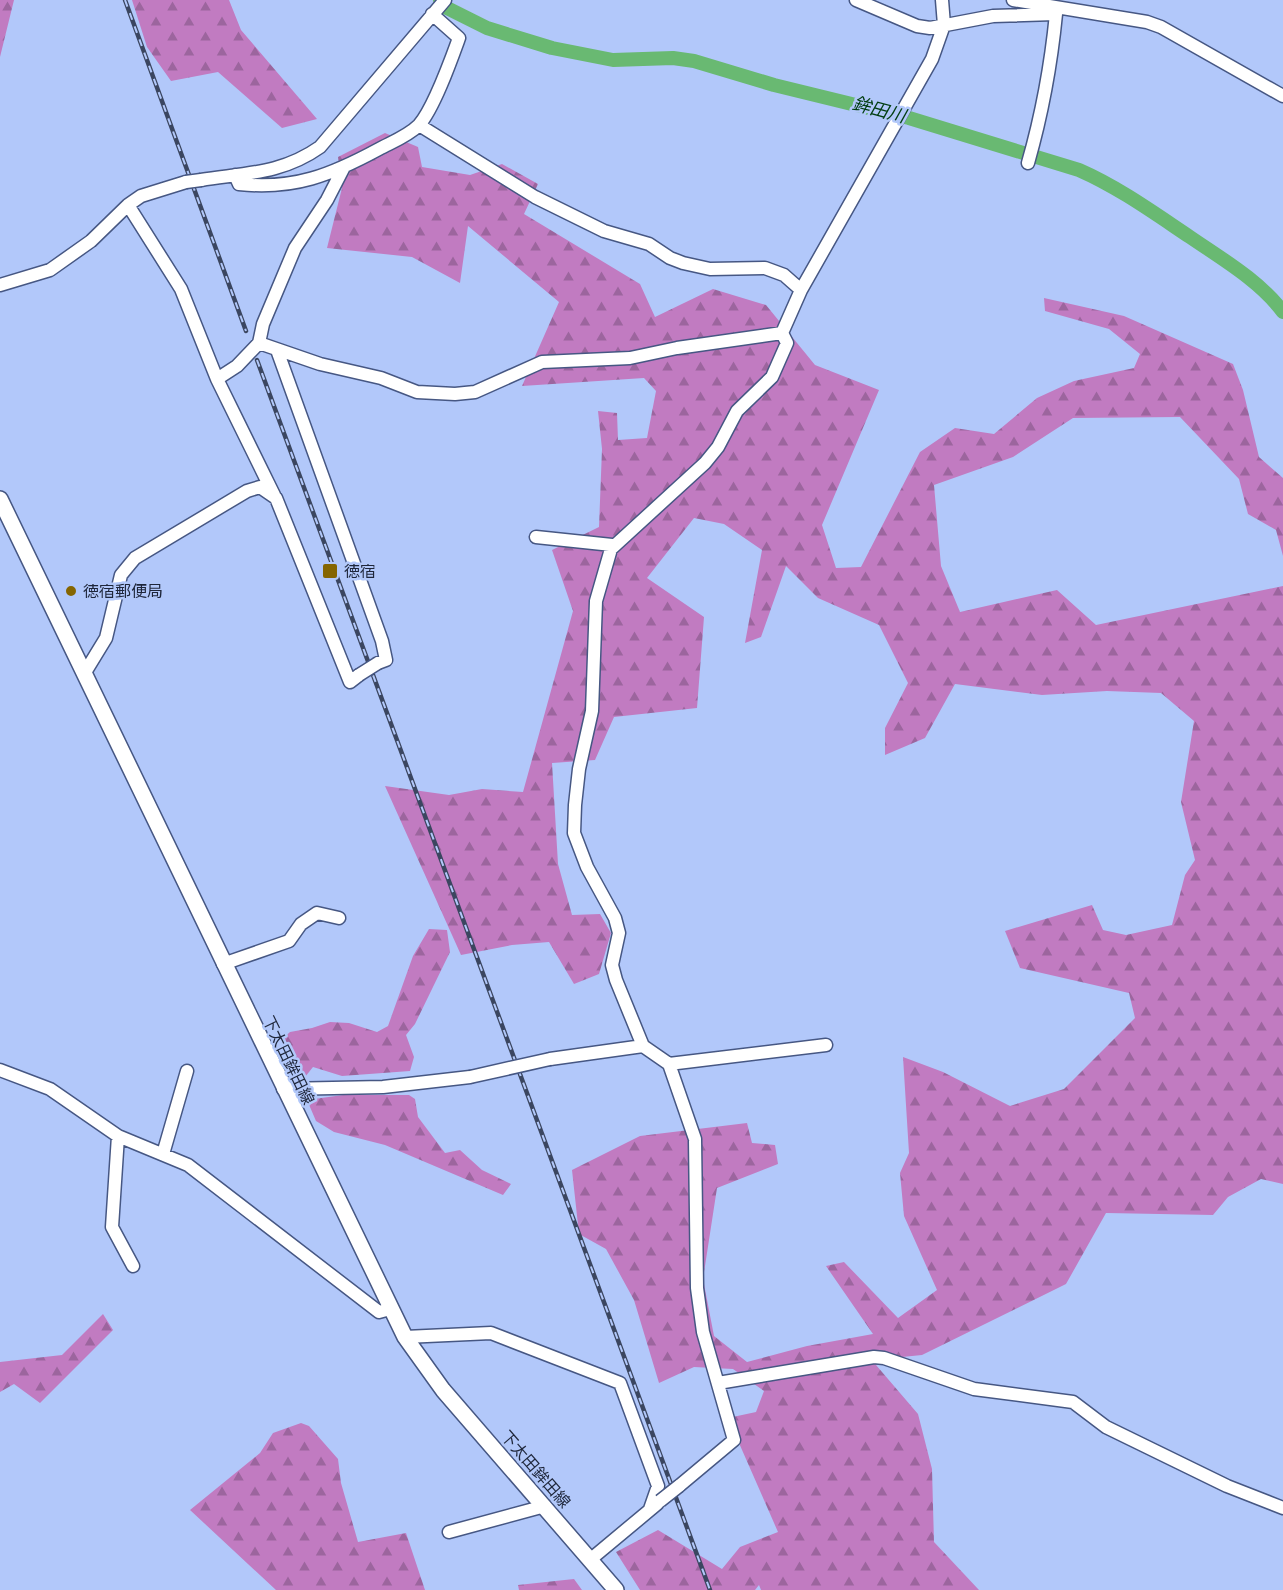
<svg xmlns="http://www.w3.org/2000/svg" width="1283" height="1590" font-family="Raleway,'Noto Sans JP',sans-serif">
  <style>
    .forest { fill: url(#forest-firs) }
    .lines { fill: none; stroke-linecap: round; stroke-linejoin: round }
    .river { stroke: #69b972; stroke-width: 14 }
    .minor-casing { stroke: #465783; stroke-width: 15 }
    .major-casing { stroke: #465783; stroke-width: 18 }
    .minor { stroke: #fff; stroke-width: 12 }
    .major { stroke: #fff; stroke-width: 15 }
    .rail-casing { stroke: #3b4660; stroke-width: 4.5 }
    .rail { stroke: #b2c8fa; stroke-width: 2; stroke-dasharray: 7; stroke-linecap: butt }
    .minor-bridge-casing { stroke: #465783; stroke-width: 15; stroke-linecap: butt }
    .minor-bridge { stroke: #fff; stroke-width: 12 }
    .poi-dot { fill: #856500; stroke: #b2c8fa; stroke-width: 2 }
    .labels { text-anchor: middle; stroke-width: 5; stroke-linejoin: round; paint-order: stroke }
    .poi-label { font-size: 16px; fill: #1e263a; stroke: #b2c8fa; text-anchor: start }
    .street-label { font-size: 16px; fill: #1e263a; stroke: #b2c8fa }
    .water-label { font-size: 18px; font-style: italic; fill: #003d10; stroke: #b2c8fa }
  </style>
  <defs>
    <pattern id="forest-firs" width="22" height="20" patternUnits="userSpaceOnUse" patternTransform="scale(1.5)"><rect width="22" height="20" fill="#c17bc1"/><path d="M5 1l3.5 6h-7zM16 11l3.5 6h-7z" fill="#9c659e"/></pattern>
  </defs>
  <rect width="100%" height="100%" fill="#b2c8fa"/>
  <!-- forest -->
  <path class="forest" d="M0,0H14L0,57Z
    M132,0H229L241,30L317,119L282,128L218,72L171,81L147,47Z
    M385,133L418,147L422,167L470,175L502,164L538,184L524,214L640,284L655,317L713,289L766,305L815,365L879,390L822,525L836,568L861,567L920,452L955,428L994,434L1037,398L1074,381L1134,368L1140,354L1109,329L1045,311L1044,298L1124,316L1233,364L1243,390L1259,457L1283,478V556L1276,530L1248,514L1239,479L1180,417L1073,418L1013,457L934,485L941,566L960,612L1057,590L1096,625L1283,586V1184L1261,1179L1228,1197L1213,1215L1106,1213L1066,1284L922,1355L902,1357L876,1365L918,1414L932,1469L934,1542L979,1590H761L759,1585L755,1590H640L616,1552L658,1530L722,1569L740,1547L778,1532L728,1418L756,1412L764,1391L733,1369L694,1367L659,1383L634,1300L606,1249L579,1234L572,1170L640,1136L747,1123L752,1143L775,1145L778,1164L717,1188L703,1279L714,1336L747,1362L807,1346L873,1334L826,1266L844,1262L898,1318L937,1290L904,1216L900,1173L909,1153L903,1057L943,1072L1010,1106L1064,1089L1135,1018L1129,993L1020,968L1005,931L1092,905L1103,930L1126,935L1172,925L1185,875L1195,860L1181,802L1194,721L1161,693L1107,691L1042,695L955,684L925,738L885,755V728L908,683L879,625L818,598L786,566L761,637L745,643L762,550L724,524L694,518L647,578L704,617L697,708L614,717L595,760L552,763L558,864L572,915L600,914L611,933L599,974L574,984L549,942L512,945L461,955L385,786L449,795L482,789L523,792L573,611L552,550L599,527L602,449L598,411L617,413L618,440L647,438L656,391L644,378L522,386L559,302L468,226L460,283L412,257L327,248L342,188L338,157Z
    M429,929L447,930L450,952L415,1024L406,1035L414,1057L410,1071L342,1076L313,1067L305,1077L292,1072L281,1040L290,1032L312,1028L330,1022L349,1023L377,1032L388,1026L413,956Z
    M343,1095H409L415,1099L418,1117L445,1153L460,1150L482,1170L511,1184L503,1195L385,1145L334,1132L316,1121L307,1100Z
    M103,1314L113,1330L40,1403L14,1384L0,1392V1362L62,1355Z
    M301,1423L309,1426L338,1459L341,1483L358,1542L406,1533L425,1590H276L190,1510L260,1453L273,1433Z
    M574,1579L582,1590H519L518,1585Z"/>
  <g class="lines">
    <!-- river -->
    <path class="river" d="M440,0L447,8L487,28L552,48L613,60L673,58L694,61L774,85L909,118L1079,170C1118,187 1154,213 1190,237C1222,259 1260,281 1283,312"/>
    <defs>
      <path id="minor" d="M856,0L917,26L930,28L993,16L1055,14
        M1013,0L1147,22L1161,27L1283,96
        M419,125L535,197L604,231L649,244L670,258L683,263L710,269L765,268L784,275L801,290
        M1028,163C1042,114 1051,65 1056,14
        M235,175L239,184C294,190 331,175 379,149C392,142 408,136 419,125C434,108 451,60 459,38L432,14
        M201,180C245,173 282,174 320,147L445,0
        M128,205L181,289L217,379L274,495
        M0,285L50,270L91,241L128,205L141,196L186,182
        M259,343L320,364L381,378L417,392L455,394L475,392L542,362L630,358L677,348L782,333
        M277,350L382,641L386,660L378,663
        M217,379L237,366L259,343L263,324L295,248L327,200L344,167
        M536,537L612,545
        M84,674L106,638L121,575L135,558L247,491L260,487L276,498L350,682L359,675
        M223,964L289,941L301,924L317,913L339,918
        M550,1059L643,1046
        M669,1064L826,1045
        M0,1070L50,1089L118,1136L188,1165L379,1312L390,1309
        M283,1089L383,1087L470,1077
        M118,1136L112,1227L133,1266
        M163,1154L187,1071
        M405,1337L491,1333L620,1383L658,1486L650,1509
        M718,1383L874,1357L884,1358L974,1389L1073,1402L1106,1427L1227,1486L1283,1508
        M679,1486L734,1440L703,1332L697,1288L695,1139L669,1064L643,1046L616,980L612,965L619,933L615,918L587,867L574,833L575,805L579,769L592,711L596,601L611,549L705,463L718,447L737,411L772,377L787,343L782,333L801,290L932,59L944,25L942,0
        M449,1532L545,1506
        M591,1559L657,1504"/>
      <path id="major" d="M0,499L405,1337L443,1390L616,1590"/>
    </defs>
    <!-- minor casing -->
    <use href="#minor" class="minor-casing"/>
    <!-- major casing -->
    <use href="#major" class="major-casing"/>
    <!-- minor -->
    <use href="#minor" class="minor"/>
    <!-- major -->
    <use href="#major" class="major"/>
    <defs>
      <path id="rail" d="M125,0L246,331
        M257,360L710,1590"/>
    </defs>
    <!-- rail casing -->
    <use href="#rail" class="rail-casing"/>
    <!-- rail -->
    <use href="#rail" class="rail"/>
    <defs>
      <path id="minor-bridge" d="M186,182L201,180
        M359,675L378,663
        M470,1077L550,1059
        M660,1501L679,1486"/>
    </defs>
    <!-- minor-bridge casing -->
    <use href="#minor-bridge" class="minor-bridge-casing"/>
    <!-- minor-bridge -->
    <use href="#minor-bridge" class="minor-bridge"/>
  </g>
  <!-- markers -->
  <g class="poi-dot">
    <rect x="322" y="563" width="16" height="16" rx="3"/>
    <circle cx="71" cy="591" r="6"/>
  </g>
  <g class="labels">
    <!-- poi labels -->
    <g class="poi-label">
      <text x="344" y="577">徳宿</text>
      <text x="83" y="597">徳宿郵便局</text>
    </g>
    <!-- street labels -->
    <g class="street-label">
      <text transform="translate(289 1060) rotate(64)" y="6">下太田鉾田線</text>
      <text transform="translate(536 1469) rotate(49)" y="6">下太田鉾田線</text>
    </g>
    <!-- water labels -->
    <g class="water-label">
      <text transform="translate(879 110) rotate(15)" y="6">鉾田川</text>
    </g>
  </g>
</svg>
